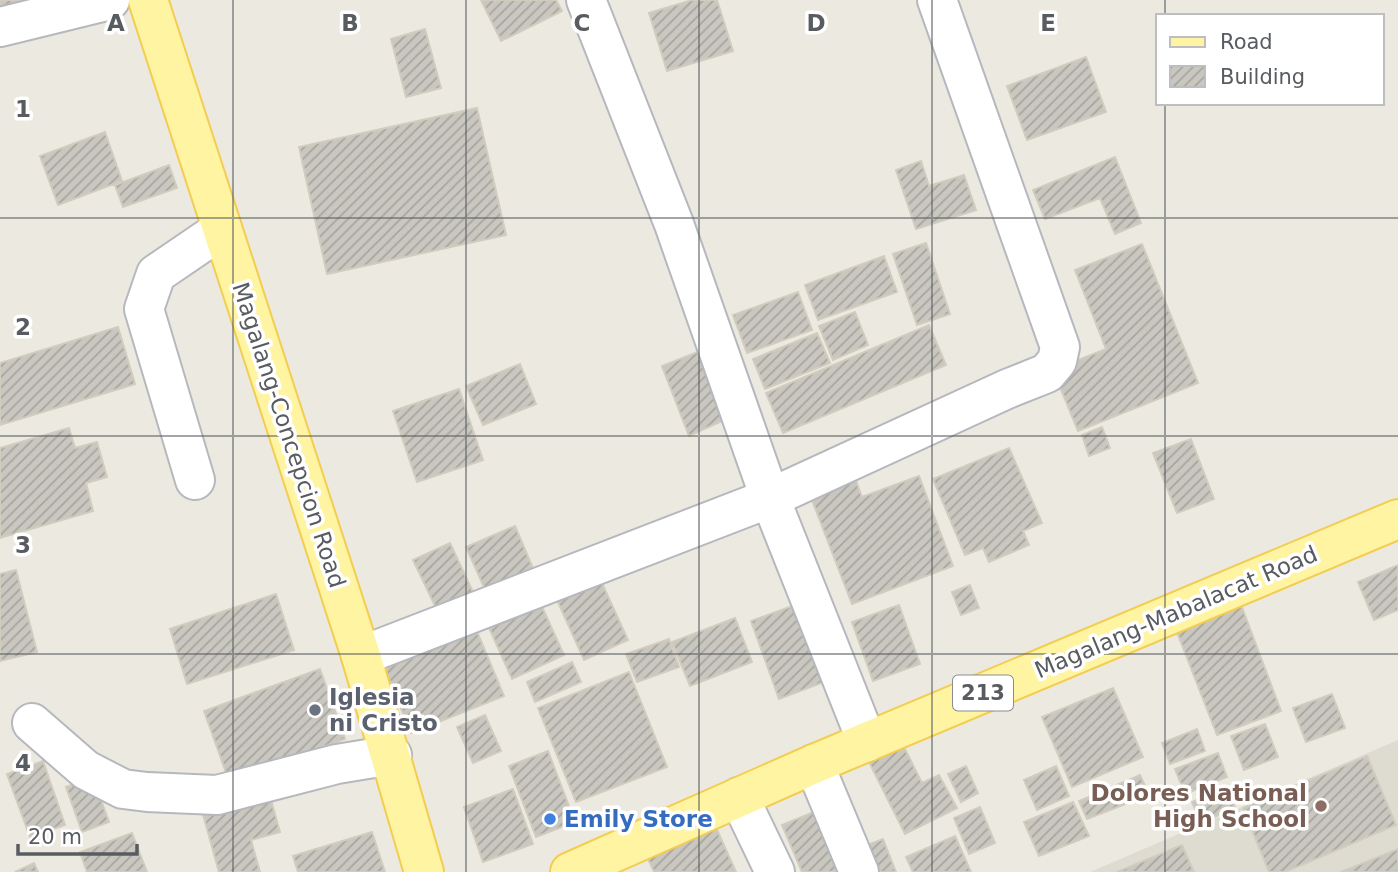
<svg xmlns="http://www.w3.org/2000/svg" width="1398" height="872" font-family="'DejaVu Sans',sans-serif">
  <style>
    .education { fill: #dedcd0 }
    .building { fill: url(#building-hatch); stroke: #d1ccbe; stroke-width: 2 }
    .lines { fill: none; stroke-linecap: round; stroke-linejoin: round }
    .minor-casing { stroke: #b5b8bd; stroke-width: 42 }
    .major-casing { stroke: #f3cd52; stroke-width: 42 }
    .minor { stroke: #fff; stroke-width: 38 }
    .major { stroke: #fff4a2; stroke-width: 38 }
    .grid { fill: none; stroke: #585c61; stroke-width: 2; stroke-opacity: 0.55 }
    .worship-dot { fill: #6b7280; stroke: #fff; stroke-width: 2.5 }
    .education-dot { fill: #8d6e63; stroke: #fff; stroke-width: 2.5 }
    .shop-dot { fill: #3f7fe0; stroke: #fff; stroke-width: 2.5 }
    .labels { text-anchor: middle; stroke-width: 7; stroke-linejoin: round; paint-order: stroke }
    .shield { fill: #fff; stroke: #8a8d90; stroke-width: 2 }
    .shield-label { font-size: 21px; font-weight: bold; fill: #585c61 }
    .street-label { font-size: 23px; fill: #585c61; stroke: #fff }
    .worship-label { font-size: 23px; font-weight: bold; fill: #5b616d; stroke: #fff; text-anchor: start }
    .education-label { font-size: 23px; font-weight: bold; fill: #785e54; stroke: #fff; text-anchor: end }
    .shop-label { font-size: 23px; font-weight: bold; fill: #366cbe; stroke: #fff; text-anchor: start }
    .grid-label { font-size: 23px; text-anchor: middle; font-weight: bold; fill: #585c61; stroke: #fff; stroke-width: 7; stroke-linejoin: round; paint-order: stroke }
  </style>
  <defs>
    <pattern id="building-hatch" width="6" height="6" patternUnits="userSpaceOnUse" patternTransform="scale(1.75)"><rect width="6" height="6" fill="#c9c7bf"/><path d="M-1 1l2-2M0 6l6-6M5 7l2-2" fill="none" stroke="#a6a59f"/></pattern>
  </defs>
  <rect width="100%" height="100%" fill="#eceae0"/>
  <!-- education -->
  <path class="education" d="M1398,740V872H1090Z"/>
  <!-- building -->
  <path class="building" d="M0,0H32L0,7Z
    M481,0H556L562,11L501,41Z
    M692,0H717L733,51L667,71L649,13Z
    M425,29L441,88L406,97L391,39Z
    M1086,57L1106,112L1027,140L1007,86Z
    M477,108L506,235L327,274L299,147Z
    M105,132L122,181L58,205L40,156Z
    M1115,157L1141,223L1115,234L1100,198L1045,219L1033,190Z
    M921,161L929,186L964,175L976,210L916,229L896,170Z
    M169,165L177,188L123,207L115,185Z
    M926,243L950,314L917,325L893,254Z
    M1142,244L1198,383L1078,431L1053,370L1106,349L1075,270Z
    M884,256L897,292L818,320L805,285Z
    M798,292L812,330L747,353L733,315Z
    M855,312L868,345L833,360L819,326Z
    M929,325L946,365L783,433L766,393Z
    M118,327L135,384L0,425V363Z
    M817,333L830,363L765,389L753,359Z
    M705,349L733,416L689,436L662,366Z
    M520,364L536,404L483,425L466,386Z
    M459,389L483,460L417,482L393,411Z
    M1102,427L1110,448L1089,456L1082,435Z
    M69,428L75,448L97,442L107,477L86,483L93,511L0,538V448Z
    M1191,439L1214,499L1177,513L1153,453Z
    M1009,448L1042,523L1023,531L1029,545L989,562L983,548L965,555L933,479Z
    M852,470L862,497L919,476L953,566L852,604L807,487Z
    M515,526L535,573L487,594L466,547Z
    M450,543L473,592L436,608L413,560Z
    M1398,565V610L1374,620L1358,582Z
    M16,570L37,652L0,661V574Z
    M601,581L628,640L584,660L557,600Z
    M970,585L979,608L961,615L952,592Z
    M276,594L294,650L187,684L170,629Z
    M538,598L564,655L512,679L486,621Z
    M1240,602L1281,711L1217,735L1175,627Z
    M795,605L824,682L779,699L751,621Z
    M899,605L920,664L873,681L852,622Z
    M735,618L752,662L690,686L672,642Z
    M476,629L504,696L411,733L384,667Z
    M669,639L679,667L637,682L626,654Z
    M572,662L581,682L535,702L527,682Z
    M320,669L345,739L229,781L204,711Z
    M629,672L667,767L576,802L538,708Z
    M1113,688L1143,757L1072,787L1042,717Z
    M1332,694L1345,728L1306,742L1293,708Z
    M485,715L501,751L473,763L457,727Z
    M1265,724L1278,757L1244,770L1231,736Z
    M1197,729L1205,751L1170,764L1162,743Z
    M903,745L922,783L939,775L957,808L905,834L869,762Z
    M548,751L575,822L536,837L509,766Z
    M1218,753L1227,777L1185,794L1175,769Z
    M1367,756L1396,825L1285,872H1269L1243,808Z
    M43,761L65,825L30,837L7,774Z
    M966,766L978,793L961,802L948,774Z
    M1056,766L1069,796L1037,810L1024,780Z
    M1140,775L1149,795L1087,819L1079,801Z
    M93,778L109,822L82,832L66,787Z
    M1227,787L1235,808L1201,823L1192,802Z
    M513,789L533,844L483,862L464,807Z
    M269,793L280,832L251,840L260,872H219L202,811Z
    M1073,802L1089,836L1039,856L1024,822Z
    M980,807L995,843L969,854L954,818Z
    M816,811L842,872H802L782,825Z
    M714,823L736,872H654L645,852Z
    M372,832L385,872H298L293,856Z
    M132,833L147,872H87L80,852Z
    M955,836L971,872H913L906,857Z
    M883,839L896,872H877L867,845Z
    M1182,845L1194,872H1117Z
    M1398,849V872H1341Z
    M34,863L38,872H15Z"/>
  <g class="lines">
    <defs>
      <path id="minor" d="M586,0L674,224L770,498L867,742
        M0,27L110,0
        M195,480L144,309L156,274L222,229
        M361,656L770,498L1007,389L1047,373L1057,361L1060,347L937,0
        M32,723L86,770L123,789L147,792L217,795L337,764L392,755
        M814,764L859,872
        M739,797L775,872"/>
      <path id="major" d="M148,0L361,656L424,872
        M570,872L814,764L1398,519"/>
    </defs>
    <!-- minor casing -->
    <use href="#minor" class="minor-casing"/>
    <!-- major casing -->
    <use href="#major" class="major-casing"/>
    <!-- minor -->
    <use href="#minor" class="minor"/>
    <!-- major -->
    <use href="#major" class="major"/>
  </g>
  <!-- grid -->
  <path class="grid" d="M233,0V872M466,0V872M699,0V872M932,0V872M1165,0V16M1165,103V872M0,218H1398M0,436H1398M0,654H1398"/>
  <!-- markers -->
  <circle class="worship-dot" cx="315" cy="710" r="7"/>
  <circle class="education-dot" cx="1321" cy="806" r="7"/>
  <circle class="shop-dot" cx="550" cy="819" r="7"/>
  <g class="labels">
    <!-- shield labels -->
    <rect class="shield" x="953" y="675.5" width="60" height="35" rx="5"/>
    <g class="shield-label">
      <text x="983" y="700">213</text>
    </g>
    <!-- street labels -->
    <g class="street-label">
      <text transform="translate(289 435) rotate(72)" y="8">Magalang-Concepcion Road</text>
      <text transform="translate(1176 612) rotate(-23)" y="8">Magalang-Mabalacat Road</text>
    </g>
    <!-- worship labels -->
    <g class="worship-label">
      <text x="329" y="705">Iglesia<tspan x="329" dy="26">ni Cristo</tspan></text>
    </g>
    <!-- education labels -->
    <g class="education-label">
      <text x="1307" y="801">Dolores National<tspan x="1307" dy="26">High School</tspan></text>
    </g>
    <!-- shop labels -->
    <g class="shop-label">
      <text x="564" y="827">Emily Store</text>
    </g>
  </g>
  <g class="grid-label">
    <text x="116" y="31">A</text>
    <text x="350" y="31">B</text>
    <text x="582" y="31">C</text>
    <text x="816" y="31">D</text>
    <text x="1048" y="31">E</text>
    <text x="23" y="117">1</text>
    <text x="23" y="335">2</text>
    <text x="23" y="553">3</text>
    <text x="23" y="771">4</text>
  </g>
  <!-- legend -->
  <rect x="1156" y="14" width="228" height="91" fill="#ffffff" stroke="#bcbec0" stroke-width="2"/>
  <rect x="1170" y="37" width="35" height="10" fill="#fff4a2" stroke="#bcbec0" stroke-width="2"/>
  <text x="1220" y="49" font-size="21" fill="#585c61">Road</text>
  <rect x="1170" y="66" width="35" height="21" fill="url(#building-hatch)" stroke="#bcbec0" stroke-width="2"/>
  <text x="1220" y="84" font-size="21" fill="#585c61">Building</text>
  <!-- scale -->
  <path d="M18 844v10h119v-10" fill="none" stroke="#585c61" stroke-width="3.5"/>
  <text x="28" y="844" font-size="21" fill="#585c61" stroke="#ffffff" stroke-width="5" paint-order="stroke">20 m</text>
</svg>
